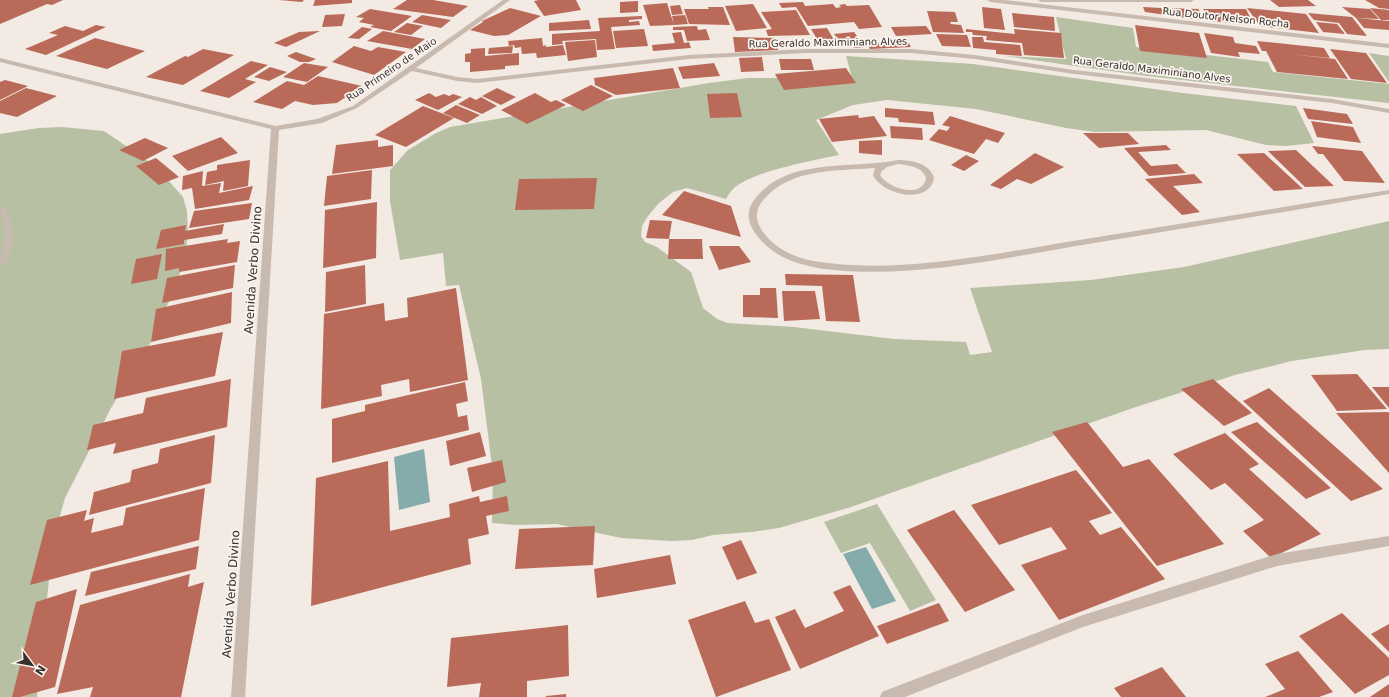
<svg xmlns="http://www.w3.org/2000/svg" width="1389" height="697" font-family="'DejaVu Sans',sans-serif">
  <style>
    .green { fill: #b8c0a4 }
    .water { fill: #85acab }
    .building { fill: #ba6a59 }
    .lines { fill: none; stroke-linecap: round; stroke-linejoin: round }
    .street { fill: #c9bab0; fill-rule: evenodd }
    .labels { text-anchor: middle; stroke-width: 3.5; stroke-linejoin: round; paint-order: stroke }
    .far-street-label { font-size: 10px; fill: #39302d; stroke: #faf4ef }
    .street-label { font-size: 12px; fill: #39302d; stroke: #faf4ef }
  </style>
  <rect width="100%" height="100%" fill="#f2eae3"/>
  <!-- green -->
  <path class="green" d="M1056,17L1133,28L1136,47L1268,62L1273,72L1389,84V103L1147,76L1004,56L1066,59Z
    M1369,53L1389,56V82Z
    M846,56L973,64L1183,93L1296,106L1314,143L1286,146L1266,145L1206,130L1095,132L1066,128L976,109L887,100L853,105L816,120L839,155C814,160 758,171 738,185C733,188 729,193 726,199L687,188L673,192L659,203L648,216L642,226L641,236L645,242L657,247L691,272L703,308L717,319L728,323L794,327L894,339L966,342L970,355L992,352L970,288L1091,280L1184,267L1389,221V349L1365,350L1292,361L1235,375L1133,408L851,507L779,528L752,532L713,535L692,540L671,541L621,538L557,524L516,525L492,523L493,474L481,379L459,285L446,286L443,253L400,260L390,201V170L408,150L436,133L450,127L709,83L748,78H852Z
    M62,127L104,131L148,161L167,179L183,197L187,211L188,234L185,255L177,283L151,342L111,408L65,498L53,540L37,697H0V134L39,128Z
    M877,504L936,600L910,611L870,543L841,553L824,522Z"/>
  <!-- water -->
  <path class="water" d="M424,449L430,502L399,510L394,457Z
    M866,547L896,601L872,609L843,554Z"/>
  <!-- building -->
  <path class="building" d="M0,0H63L52,5L47,4L0,24Z
    M279,0H304L302,2Z
    M315,0H352V3L313,6Z
    M407,0H433L468,6L453,17L393,9Z
    M539,0H576L581,10L544,16L534,1Z
    M1270,0H1308L1316,6L1279,7Z
    M1365,0H1389V9L1379,8Z
    M638,1V12L620,13V2Z
    M803,2L805,6L833,4L836,8L841,7L839,5L845,4L847,6L869,5L882,27L859,29L854,22L808,26L796,7L782,8L779,3Z
    M667,3L674,25L650,26L643,5Z
    M753,4L767,28L736,31L725,6Z
    M680,5L683,14L672,15L670,6Z
    M708,7H723L730,25L689,24L684,9H709Z
    M982,7L1001,9L1005,30L984,28Z
    M1143,7L1161,8L1166,15L1145,12Z
    M1342,7L1370,9L1379,19L1356,18Z
    M510,8L541,16L508,35L494,36L470,30L483,22L482,21Z
    M1165,8L1198,9L1207,20L1168,16Z
    M1247,8L1306,14L1319,33L1260,26Z
    M1370,8L1389,10V20H1381Z
    M370,9L412,16L391,31L370,27L374,25L359,22L364,18L356,17Z
    M1203,9H1246L1254,25L1211,21Z
    M796,10L810,35L768,36L766,30L772,29L761,12Z
    M927,11L955,12L958,22H950L951,24L961,25L964,33L933,32Z
    M1012,13L1054,17L1055,31L1014,27Z
    M1308,13L1352,17L1367,36L1347,34L1339,23L1314,20Z
    M345,14L342,26L322,27L325,15Z
    M422,15L451,20L441,28L412,22Z
    M685,15L688,24L674,25L672,16Z
    M642,16V19L629,20V22L639,21L640,25L611,27L615,49L597,50L596,39L562,41L563,44L552,45V34L600,31L598,18Z
    M1356,18L1389,21V30L1364,28Z
    M589,20L591,29L549,31V23Z
    M1316,22L1337,24L1345,34L1323,32Z
    M407,23L423,26L411,35L394,32Z
    M96,25L106,27L46,55L25,49L58,35L49,33L65,26L83,31Z
    M1135,25L1199,33L1207,58L1140,51Z
    M697,26L698,30L706,29L710,40L687,41L684,30H673V27Z
    M926,26L932,34L896,36L891,27Z
    M362,27L372,29L359,39L348,38Z
    M827,28L837,45L821,46L811,29Z
    M644,29L648,46L616,48L613,31Z
    M966,29L1015,34L1014,29L1061,33L1064,58L1024,55L1022,43L986,40L987,36L973,35L972,32H966Z
    M320,31L286,47L274,43L299,32Z
    M383,31L425,39L412,49L367,41Z
    M681,32L684,43L689,42L691,48L653,51L652,45L675,43L672,33Z
    M854,32L865,47L854,48L851,44H841L834,34Z
    M1204,33L1233,37L1235,43L1256,46L1260,54L1238,52L1240,57L1211,53Z
    M936,34L967,35L971,47L942,46Z
    M733,37L777,38L778,50L735,52Z
    M972,37H983L984,42L1020,45L1022,56L996,54V50L973,48Z
    M95,38L145,51L107,69L56,56Z
    M542,38L543,46L546,45V47L563,45L566,55L537,58L536,53L522,54L521,47L515,48L514,45L509,46L508,41Z
    M595,40L597,57L568,61L565,42Z
    M1257,41L1324,48L1330,58L1290,54L1335,59L1348,79L1277,72L1266,51H1262Z
    M908,42L911,47L870,49L867,44Z
    M354,46L371,51L378,47L406,52L374,75L332,62Z
    M513,46L512,53L488,54L489,48Z
    M485,48V56L519,53V65L505,66V69L470,72V62H465V54L471,53V49Z
    M203,49L234,55L183,85L146,77L185,56L188,57Z
    M1330,49L1366,53L1387,83L1351,79Z
    M296,52L316,59L309,62H300L287,56Z
    M762,57L764,71L741,72L739,58Z
    M779,59H811L814,70H781Z
    M251,61L268,65L245,79L256,82L229,98L200,91Z
    M304,63L328,67L307,82L283,77Z
    M714,63L720,76L683,79L678,67Z
    M270,67L287,72L269,81L254,77Z
    M673,68L680,88L616,95L595,85L594,78Z
    M846,68L856,83L784,90L775,74Z
    M318,76L362,86L337,103L313,105L295,101L282,109L253,102L287,81L304,85Z
    M5,80L28,86L0,100V82Z
    M591,85L613,96L583,111L561,100Z
    M26,88L57,96L17,117L0,113V101Z
    M497,88L516,97L501,105L482,96Z
    M429,93L436,97L444,94L449,96L453,94L462,97L438,110L415,100Z
    M535,93L551,102L556,100L566,105L527,124L501,110Z
    M737,93L742,117L710,118L707,94Z
    M470,97L476,100L481,97L497,106L482,114L458,104Z
    M456,105L480,115L467,123L443,113Z
    M423,106L454,118L406,147L375,135Z
    M885,108L933,112L935,125L899,122L898,118L885,117Z
    M1303,108L1347,114L1353,124L1308,119Z
    M858,115L859,118L874,116L887,136L832,142L819,119Z
    M950,116L1005,133L998,143L986,139L974,154L929,140L939,129L947,131L950,127L942,125Z
    M1311,121L1353,127L1361,143L1317,137Z
    M890,126L922,128L923,140L891,138Z
    M1083,133H1128L1139,144L1099,148Z
    M221,137L238,153L188,171L172,156Z
    M145,138L168,148L143,161L119,150Z
    M378,140V147L393,145V166L332,174L336,145Z
    M882,140V155L859,153V141Z
    M1166,145L1171,150L1138,152L1151,166L1177,164L1186,173L1149,176L1124,148Z
    M1312,146L1362,151L1385,183L1344,181L1323,154H1318Z
    M1296,150L1334,186L1305,187L1268,151Z
    M1035,153L1064,167L1031,184L1017,179L1001,189L990,185Z
    M1264,153L1303,189L1274,191L1237,154Z
    M966,155L979,161L964,171L951,165Z
    M156,158L179,177L159,185L136,166Z
    M250,160L248,186L223,191L224,181L205,185L207,172L217,170V165Z
    M372,170L371,199L324,206L327,176Z
    M203,171L202,186L221,183L219,193L253,186L249,200L195,209L192,188L182,190L183,176Z
    M1194,174L1203,183L1173,186L1200,212L1182,215L1145,179Z
    M597,178L594,209L515,210L519,179Z
    M684,191L731,206L741,237L662,215Z
    M377,202L376,258L323,268L325,210Z
    M252,203L249,219L189,228L194,211Z
    M650,220L672,221L669,239L646,238Z
    M224,224L222,234L184,240V244L156,249L161,230L186,225L185,231Z
    M228,239L227,243L240,241L237,262L179,272V268L165,271L166,249Z
    M669,239H702L703,259H668Z
    M709,246H739L751,262L719,270Z
    M162,254L157,279L131,284L136,259Z
    M235,265L233,288L162,303L167,278Z
    M365,265L366,304L325,312L326,272Z
    M785,274L853,275L860,322L826,321L822,286L786,285Z
    M456,288L468,380L410,392L409,379L381,385L382,396L321,409L324,314L384,303L385,321L408,317L407,298Z
    M760,288H776L778,318L743,317V295H760Z
    M782,291H815L820,319L784,321Z
    M232,292L231,323L151,342L156,309Z
    M223,332L215,376L114,399L122,351Z
    M1357,374L1387,409L1337,411L1311,375Z
    M231,379L227,427L113,454L116,443L87,450L93,425L143,413L146,398Z
    M1213,379L1252,413L1224,426L1181,389Z
    M465,382L468,401L456,404L458,417L467,415L469,430L332,463V419L365,411V405Z
    M1372,387H1389V408Z
    M1269,388L1383,489L1351,501L1243,401Z
    M1388,412L1389,413V473L1336,413Z
    M1087,422L1123,467L1149,459L1224,544L1157,566L1052,432Z
    M1257,422L1331,488L1306,499L1231,432Z
    M480,432L486,456L450,466L446,441Z
    M1225,433L1259,464L1249,469L1321,534L1271,558L1243,531L1264,520L1225,483L1211,490L1173,454Z
    M215,435L211,483L89,515L94,492L130,482L132,470L158,463L160,449Z
    M502,460L506,482L472,492L467,468Z
    M388,461L390,531L450,517L449,504L479,496L480,502L507,496L509,511L486,516L489,534L468,539L471,564L311,606L316,478Z
    M1076,470L1112,513L1089,521L1100,535L1121,527L1165,579L1059,620L1021,565L1067,549L1051,527L999,545L971,505Z
    M205,488L199,540L30,585L47,520L87,510L84,521L94,518L91,533L123,525L126,508Z
    M954,510L1015,590L965,612L907,530Z
    M595,526L593,565L515,569L519,529Z
    M741,540L757,573L737,580L722,547Z
    M199,546L196,569L85,596L91,572Z
    M670,555L676,584L597,598L594,569Z
    M190,574L188,587L204,582L181,697H90L93,687L57,694L80,605Z
    M850,585L879,636L800,669L775,617L795,609L805,628L844,611L833,592Z
    M77,589L55,687L20,697H12L36,602Z
    M745,601L755,623L769,619L791,670L716,697L688,620Z
    M939,603L949,621L887,644L877,626Z
    M1342,613L1389,658V675L1355,694L1299,636Z
    M1389,624V652L1371,634Z
    M568,625L569,676L527,681V697H479L481,683L447,687L451,638Z
    M1298,651L1333,692L1319,697H1265L1285,689L1265,664Z
    M1162,667L1186,697H1121L1114,688Z
    M1389,684V697H1370Z
    M566,694V697H546V696Z"/>
  <g class="lines">
    <!-- street -->
    <path class="street" d="M503,0H510L416,68L457,77L477,79L689,55L806,49H911L975,55L1074,70L1332,99L1389,109V113L1332,103L1074,74L975,59L911,53H806L689,59L477,83L457,81L412,71L357,108L322,123L279,130L245,697H231L271,129L0,62V58L275,126L317,119L353,106Z
      M987,0H1005L1389,44V48L990,2Z
      M1038,0H1194L1191,2H1041Z
      M898,160C911,160 930,163 934,178C930,205 883,196 873,175L875,168C838,171 793,168 766,197C756,207 754,217 761,229C772,247 794,258 814,261C893,275 994,254 1073,241C1178,224 1284,207 1389,190V194C1285,212 1180,229 1076,246C995,260 906,279 824,269C797,265 771,256 755,233C744,217 748,205 761,192C794,158 855,169 898,160ZM898,164C908,165 923,167 926,178C923,199 888,189 880,175L882,171L887,167Z
      M0,206H3C17,226 16,245 3,265L0,266C0,255 5,245 5,234C5,224 0,216 0,206Z
      M1389,536V546L1277,566L1083,627L905,697H880L882,692L887,690L1083,615L1277,554Z"/>
  </g>
  <g class="labels">
    <!-- far-street labels -->
    <g class="far-street-label">
      <text transform="translate(1226 17) rotate(6)" y="4">Rua Doutor Nelson Rocha</text>
      <text transform="translate(828 42) rotate(-1)" y="4">Rua Geraldo Maximiniano Alves</text>
      <text transform="translate(391 69) rotate(-34)" y="4">Rua Primeiro de Maio</text>
      <text transform="translate(1152 69) rotate(7)" y="4">Rua Geraldo Maximiniano Alves</text>
    </g>
    <!-- street labels -->
    <g class="street-label">
      <text transform="translate(253 270) rotate(-86)" y="4">Avenida Verbo Divino</text>
      <text transform="translate(231 594) rotate(-86)" y="4">Avenida Verbo Divino</text>
    </g>
  </g>
  <!-- north arrow -->
  <g transform="translate(32 665) rotate(122)" stroke="#faf4ef" stroke-width="3" paint-order="stroke">
  <path d="M0-3L7 15L0 10L-7 15Z" fill="#39302d"/>
  <text y="-6" font-size="11" font-weight="bold" text-anchor="middle" fill="#39302d">N</text>
  </g>
</svg>
